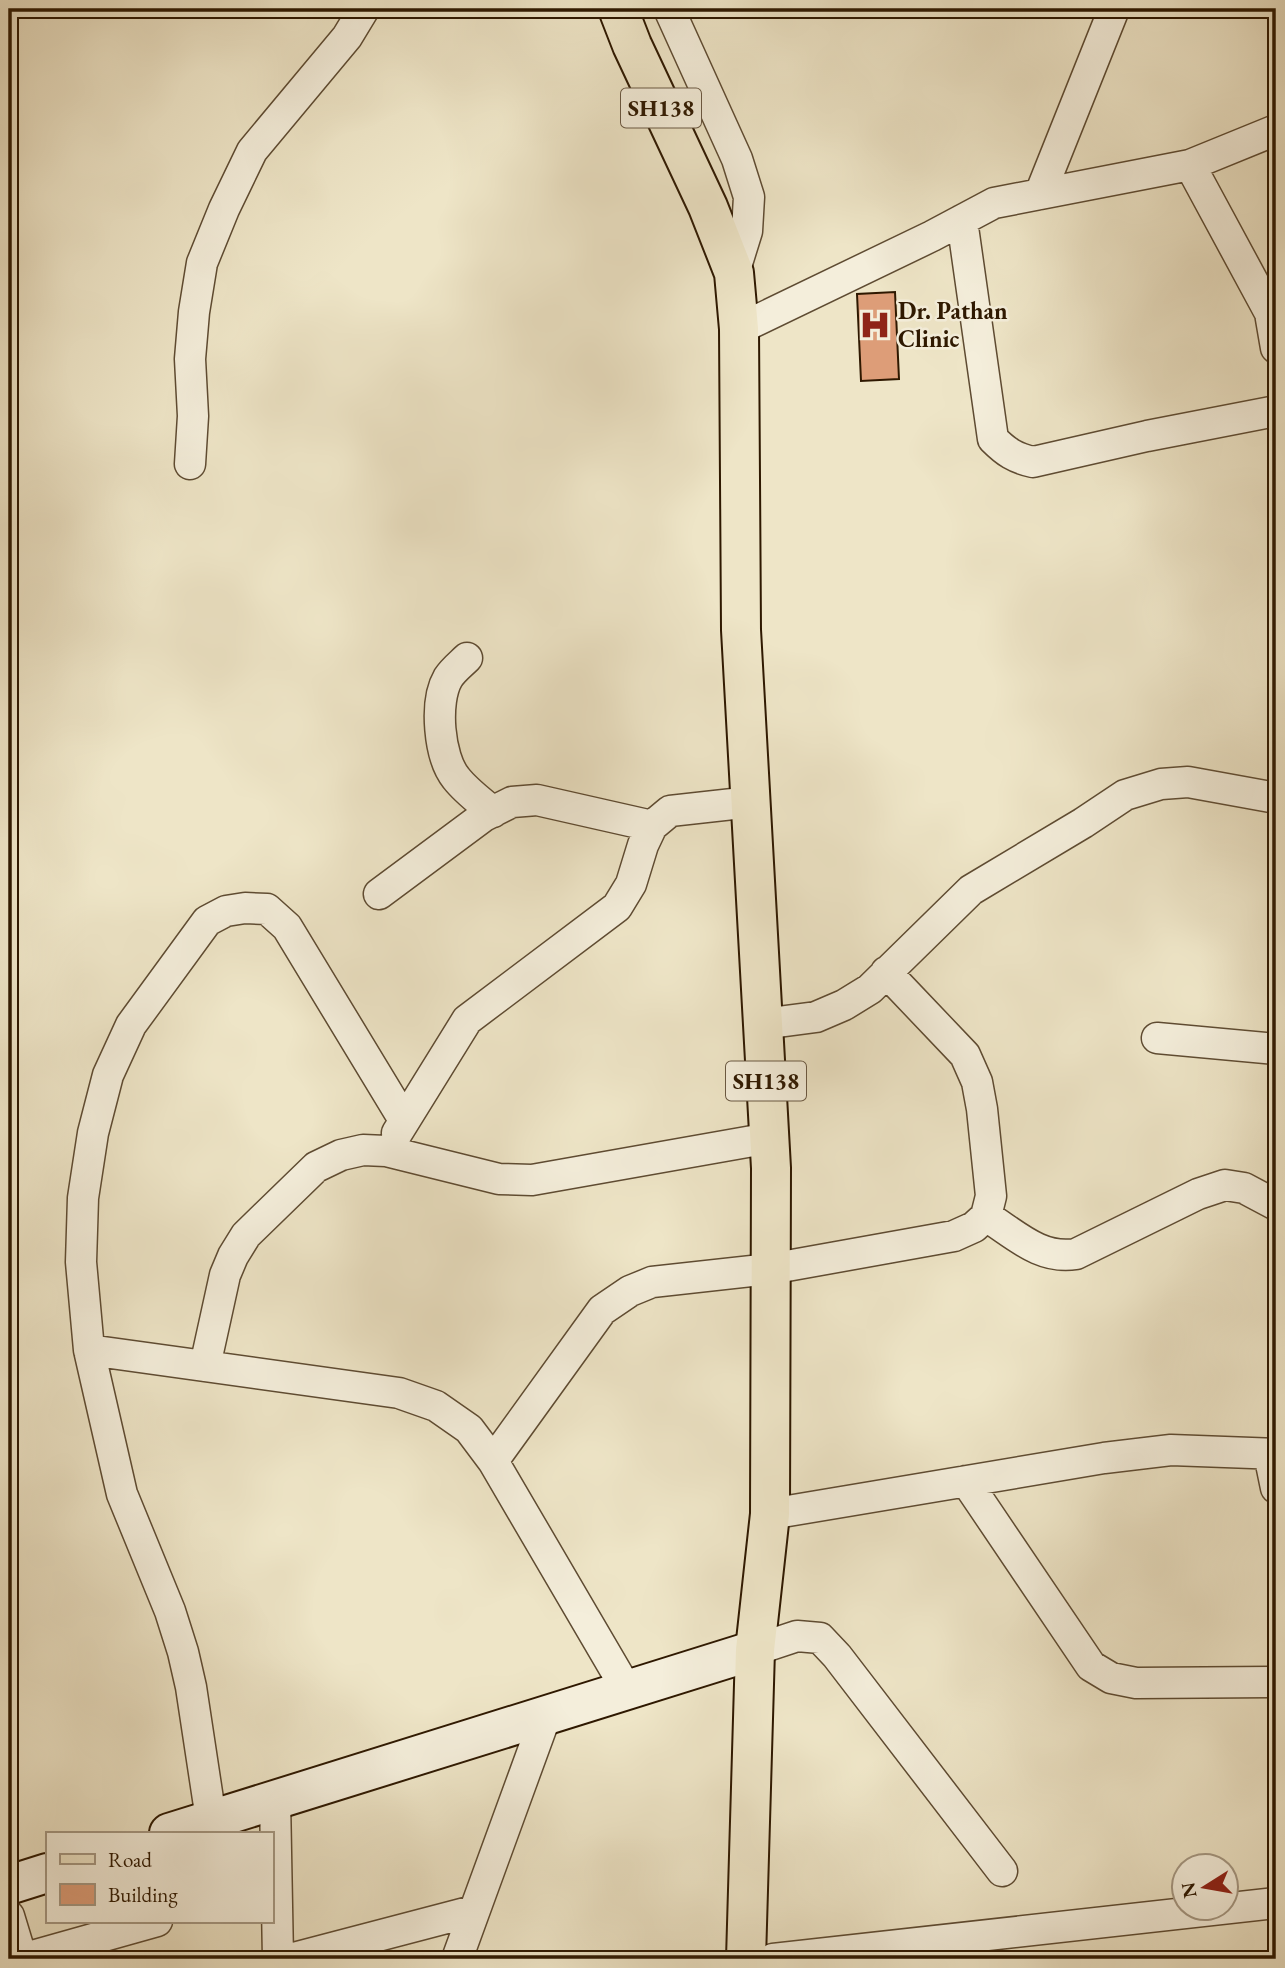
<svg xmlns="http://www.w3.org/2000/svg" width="1285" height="1968" font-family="'EB Garamond',serif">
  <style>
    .building { fill: #dd9d78; stroke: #2e1800; stroke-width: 2 }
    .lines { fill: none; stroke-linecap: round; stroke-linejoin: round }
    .street-casing { stroke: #5e4b32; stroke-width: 33 }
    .secondary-casing { stroke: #2e1800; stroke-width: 42 }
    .primary-casing { stroke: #2e1800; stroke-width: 42 }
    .street { stroke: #f4eedb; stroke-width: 30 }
    .secondary { stroke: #f4eedb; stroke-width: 38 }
    .primary { stroke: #eee5c7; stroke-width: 38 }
    .labels { text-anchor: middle; stroke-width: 5; stroke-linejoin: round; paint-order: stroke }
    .shield { fill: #f4eedb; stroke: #695842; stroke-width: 2 }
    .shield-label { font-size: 23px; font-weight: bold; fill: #2e1800 }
    .poi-label { font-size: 24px; font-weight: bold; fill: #2e1800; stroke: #f4eedb; text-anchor: start }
  </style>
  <rect width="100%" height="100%" fill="#eee5c7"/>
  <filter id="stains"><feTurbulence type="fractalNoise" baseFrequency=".00286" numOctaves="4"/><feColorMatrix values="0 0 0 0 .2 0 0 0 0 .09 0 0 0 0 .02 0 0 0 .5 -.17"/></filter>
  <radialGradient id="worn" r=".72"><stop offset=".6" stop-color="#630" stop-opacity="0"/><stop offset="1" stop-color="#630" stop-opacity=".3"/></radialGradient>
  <!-- building -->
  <path class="building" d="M895,292L899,379L861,381L857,294Z"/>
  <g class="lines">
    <defs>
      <path id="street" d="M669,9L737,159L749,197L747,231L734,273
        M1190,165L1270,313L1276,348
        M1040,194L1114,9
        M962,220L993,439C1006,452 1015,458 1033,462L1147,436L1276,411
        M739,329L932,236L994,203L1190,165L1276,130
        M190,464L193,416L190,359L194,312L202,263L224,209L252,151L347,37L364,9
        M467,658C461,664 453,670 448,678C434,702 439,757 456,778C466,791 480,801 493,812
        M379,894L484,816L512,802L537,800L652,826
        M763,1024L816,1017L844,1005L870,989L971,890L1083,823L1125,795L1161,784L1188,782L1276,798
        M1157,1038L1276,1049
        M397,1133L467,1020L617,907L631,884L643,845L652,826L670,811L751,802
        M986,1216C1015,1234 1040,1260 1076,1254L1198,1194L1225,1185L1244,1188L1276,1205
        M89,1350L399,1393L436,1406L469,1429L493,1461L627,1690
        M205,1366L225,1275L233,1256L246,1235L316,1167L341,1155L363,1150L386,1151L499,1179L532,1180L770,1138
        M1269,1454L1276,1488
        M493,1461L602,1310L630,1291L652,1282L770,1269L954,1236L974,1227L986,1216L991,1196L982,1109L977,1082L965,1055L886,972
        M966,1481L1091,1666L1111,1678L1136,1683L1276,1682
        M770,1514L1104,1458L1171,1450L1276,1454
        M755,1650L797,1636L820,1638L837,1656L1002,1871
        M275,1799L278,1959
        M211,1819L191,1687L183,1652L170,1611L122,1494L89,1350L81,1262L83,1198L93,1133L108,1075L131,1025L207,921L226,911L245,908L267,909L287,927L404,1120
        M9,1916L22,1959
        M22,1959L157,1921
        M290,1959L473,1911
        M457,1959L546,1715
        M773,1959L1276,1903"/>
      <path id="secondary" d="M169,1833L755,1650
        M9,1885L47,1873"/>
      <path id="primary" d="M618,9L632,45L708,207L734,273L739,329L741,630L771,1168L770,1514L755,1650L746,1959"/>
    </defs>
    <!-- street casing -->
    <use href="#street" class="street-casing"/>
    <!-- secondary casing -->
    <use href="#secondary" class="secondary-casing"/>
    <!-- primary casing -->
    <use href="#primary" class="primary-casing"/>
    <!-- street -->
    <use href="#street" class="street"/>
    <!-- secondary -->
    <use href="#secondary" class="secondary"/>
    <!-- primary -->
    <use href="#primary" class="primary"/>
  </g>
  <!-- icons -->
  <defs>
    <symbol id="hospital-bare" viewBox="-9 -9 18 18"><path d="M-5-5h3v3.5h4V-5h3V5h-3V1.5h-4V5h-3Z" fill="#8f2418" stroke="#f4eedb" stroke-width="2.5" paint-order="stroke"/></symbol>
  </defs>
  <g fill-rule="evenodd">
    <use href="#hospital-bare" x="853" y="303" width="44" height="44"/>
  </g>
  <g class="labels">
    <!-- shield labels -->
    <g class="shield">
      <rect x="621" y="88.5" width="80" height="39" rx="5"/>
      <rect x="726" y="1061.5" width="80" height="39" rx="5"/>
    </g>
    <g class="shield-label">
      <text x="661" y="116">SH138</text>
      <text x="766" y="1089">SH138</text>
    </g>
    <!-- poi labels -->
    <g class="poi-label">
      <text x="898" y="319">Dr. Pathan<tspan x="898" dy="28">Clinic</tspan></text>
    </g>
  </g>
  <!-- margin -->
  <rect width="1285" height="1968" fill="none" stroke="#eee5c7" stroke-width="35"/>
  <rect x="10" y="10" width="1264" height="1947" fill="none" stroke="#2e1800" stroke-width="3.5"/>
  <rect x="18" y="18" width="1250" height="1933" fill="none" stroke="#2e1800" stroke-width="2"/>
  <!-- legend -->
  <rect x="46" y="1832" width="228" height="91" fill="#f4eedb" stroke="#a59883" stroke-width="2"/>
  <rect x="60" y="1854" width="35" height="10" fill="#eee5c7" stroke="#a59883" stroke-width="2"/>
  <text x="108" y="1867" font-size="21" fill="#2e1800">Road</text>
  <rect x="60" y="1884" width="35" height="21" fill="#dd9d78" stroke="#a59883" stroke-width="2"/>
  <text x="108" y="1902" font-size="21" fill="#2e1800">Building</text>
  <!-- north arrow -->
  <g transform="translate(1205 1887) rotate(259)"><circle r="33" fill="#f4eedb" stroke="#a59883" stroke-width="2"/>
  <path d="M0-5L12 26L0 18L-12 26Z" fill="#8f2418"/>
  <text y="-10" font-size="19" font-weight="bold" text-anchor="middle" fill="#2e1800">N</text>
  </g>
  <rect width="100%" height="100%" filter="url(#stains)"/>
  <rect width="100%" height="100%" fill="url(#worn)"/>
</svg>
